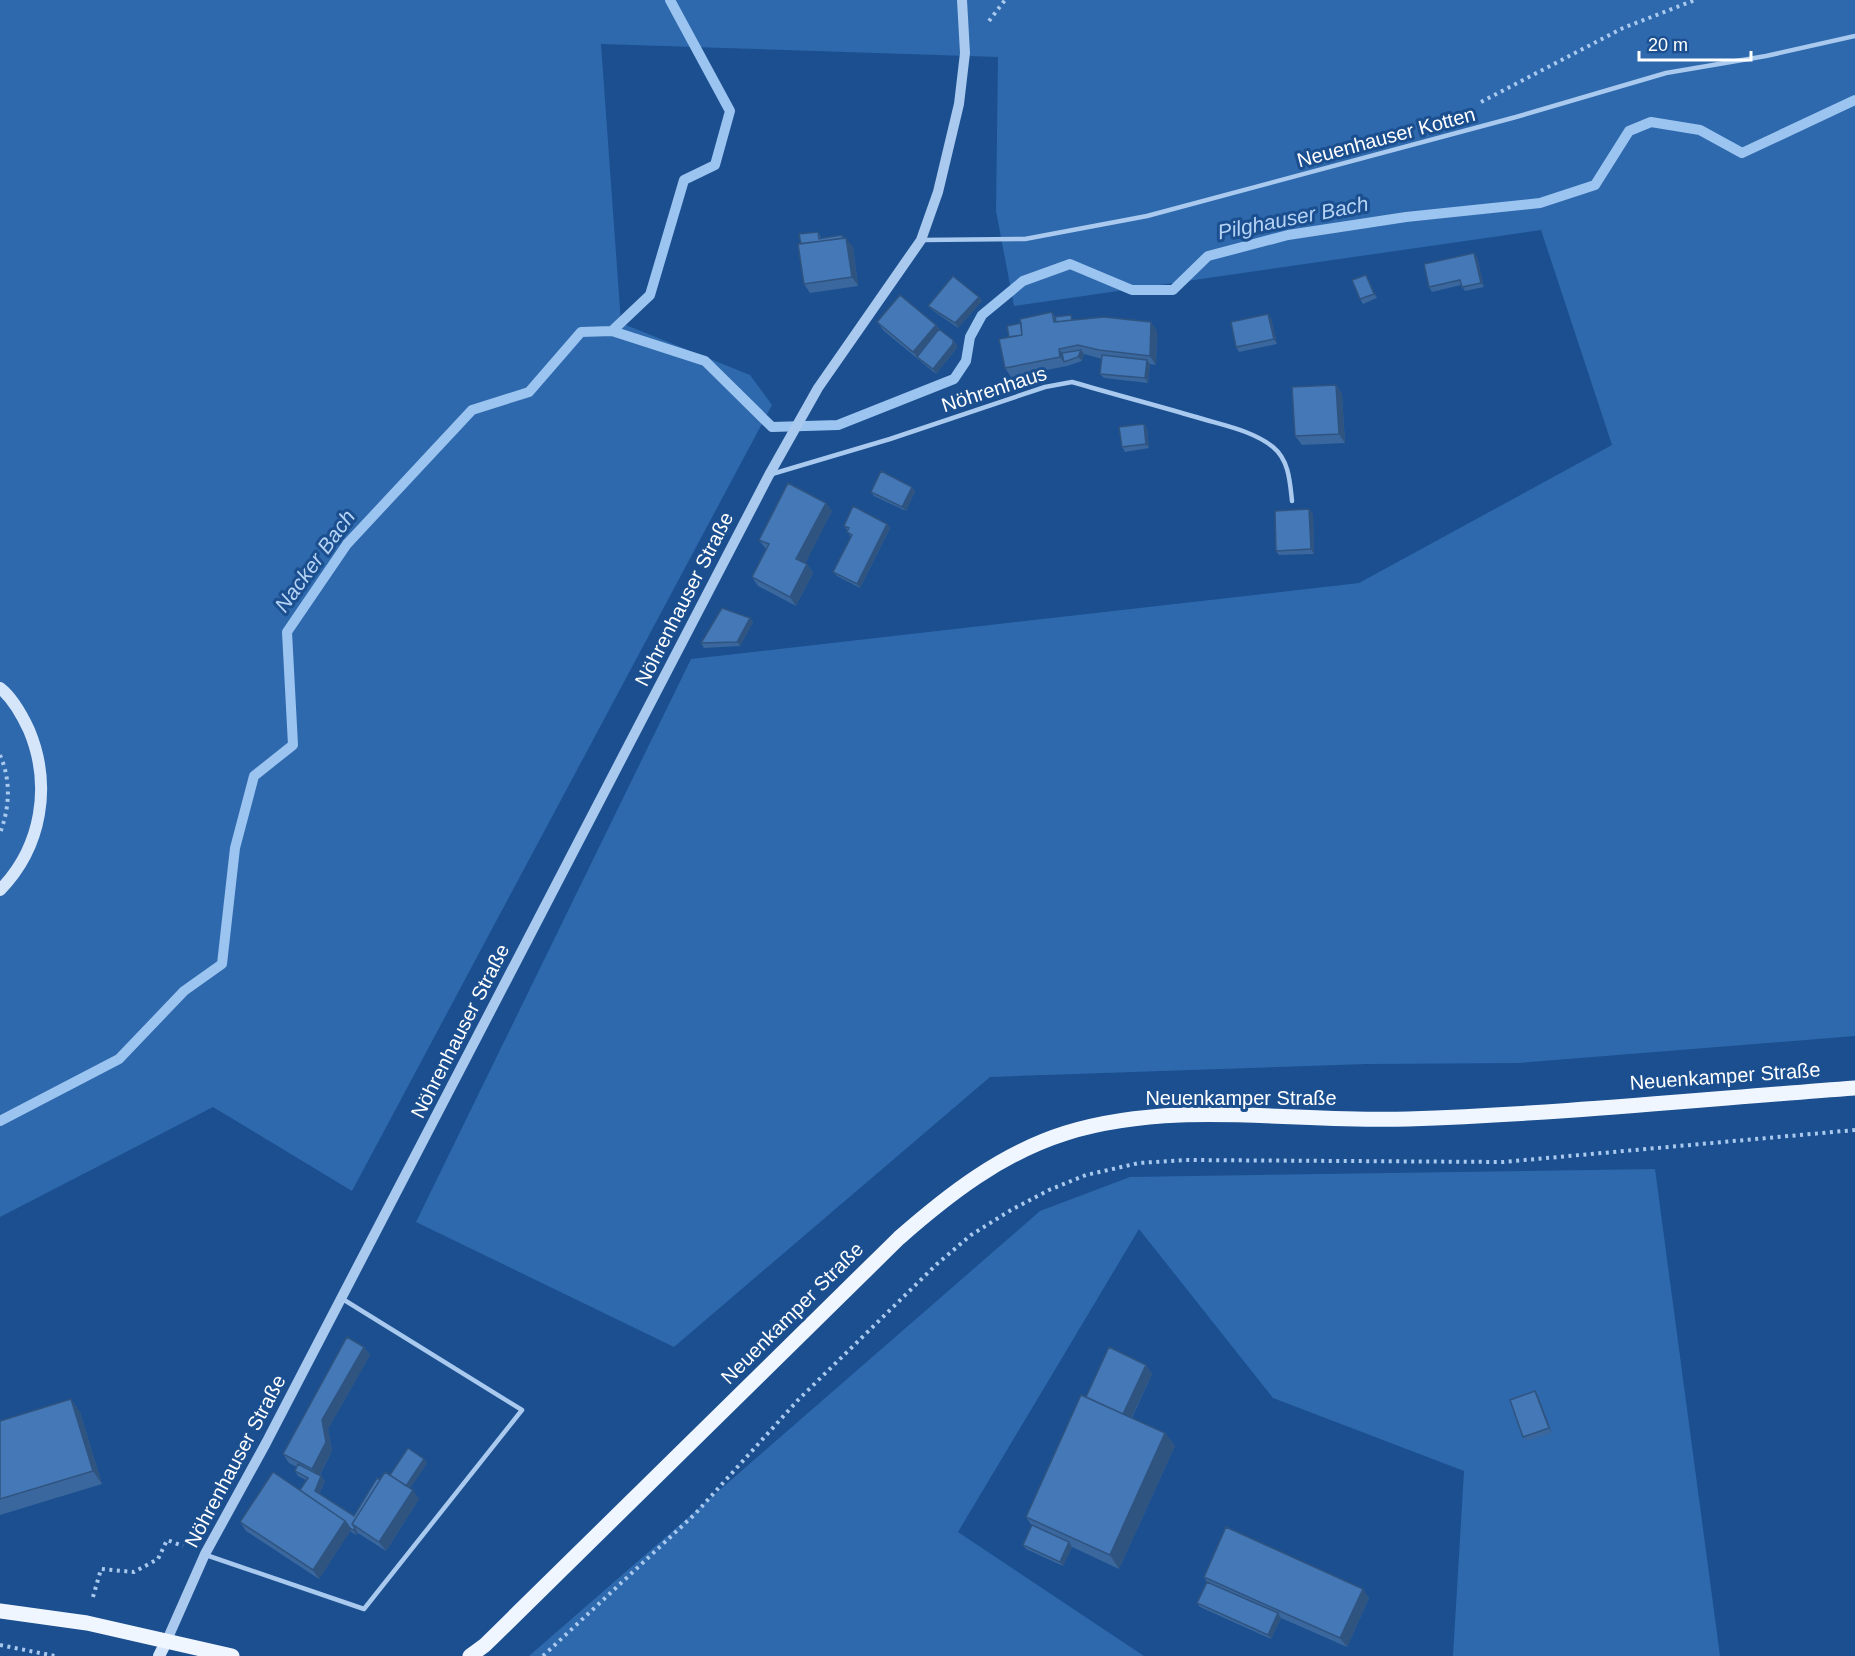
<svg xmlns="http://www.w3.org/2000/svg" width="1855" height="1656" font-family="Arial,sans-serif">
  <style>
    .green { fill: #2e69ad }
    .lines { fill: none; stroke-linecap: round; stroke-linejoin: round }
    .stream { stroke: #9cc4f0; stroke-width: 10 }
    .path { stroke: #a9c9ee; stroke-width: 4; stroke-dasharray: 3 4.5; stroke-linecap: butt }
    .service { stroke: #a9c9ee; stroke-width: 4.5 }
    .tertiary { stroke: #a9c9ee; stroke-width: 10 }
    .secondary { stroke: #d6e6fa; stroke-width: 12 }
    .primary { stroke: #f0f6ff; stroke-width: 15 }
    .wall { fill: #3a679d }
    .shaded-wall { fill: #305480 }
    .building { fill: #4478b7; stroke: #305480; stroke-width: 1.5 }
    .labels { text-anchor: middle; stroke-width: 6; stroke-linejoin: round; paint-order: stroke }
    .street-label { font-size: 20px; fill: #fff; stroke: #1b4f8f }
    .water-label { font-size: 21px; font-style: italic; fill: #b5d3f5; stroke: #1b4f8f }
  </style>
  <rect width="100%" height="100%" fill="#1b4f8f"/>
  <!-- green -->
  <path class="green" d="M0,0H1855V1036L1519,1063L1367,1064L990,1077L674,1347L416,1222L691,659L1359,583L1612,445L1541,230L1014,306L996,211L998,57L601,44L621,323L750,375L772,405L352,1191L213,1107L0,1217Z
    M1655,1169L1720,1656H1453L1464,1471L1273,1398L1139,1229L958,1532L1144,1656H529L1040,1211L1130,1177Z"/>
  <g class="lines">
    <!-- stream -->
    <path class="stream" d="M612,331L705,361L772,427
      M772,427L838,425L954,379L966,361L970,337L982,315L1023,281L1070,264L1132,290H1173L1208,256L1288,235L1406,217L1540,203L1595,185L1629,131L1651,122L1700,130L1742,153L1855,100
      M0,1121L119,1059L184,991L222,964L235,848L254,776L293,745L287,632L347,544L472,410L529,392L581,332L612,331L650,295L684,180L715,165L730,111L670,0"/>
    <!-- path -->
    <path class="path" d="M989,21L1005,0
      M1481,102L1623,28L1695,0
      M0,755C11,780 10,807 0,833
      M93,1597L101,1569L134,1572L158,1559L167,1540L183,1546
      M0,1645L55,1656
      M543,1656L695,1514L798,1400L937,1264L971,1235L1011,1210L1049,1190L1086,1175L1139,1163L1185,1160L1503,1162L1855,1130"/>
    <!-- service -->
    <path class="service" d="M923,240L1025,239L1147,216L1516,117L1666,73L1766,56L1855,36
      M772,474L890,439L1045,387L1072,382C1113,394 1155,405 1196,417C1221,425 1252,430 1273,447C1289,460 1290,482 1292,501
      M206,1555L364,1609L522,1410L341,1298"/>
    <!-- tertiary -->
    <path class="tertiary" d="M167,1640L205,1554L266,1443L769,475L818,388L921,240L938,192L959,104L965,53L962,0"/>
    <!-- secondary -->
    <path class="secondary" d="M0,688C13,698 22,715 29,730C52,785 42,847 0,890
      M159,1656L167,1640"/>
    <!-- primary -->
    <path class="primary" d="M0,1611L87,1623L232,1656
      M470,1656L485,1645L899,1238C949,1194 1002,1153 1066,1133C1177,1099 1295,1123 1408,1119C1557,1114 1706,1099 1855,1088"/>
  </g>
  <!-- wall -->
  <path class="wall" d="M818,232L821,238L842,235L853,247L858,286L810,293L804,284Z
    M1477,257L1484,287L1465,291L1461,285L1432,292L1429,287Z
    M1369,280L1377,298L1363,304L1360,299Z
    M979,297L982,301L958,328L932,310L928,306Z
    M1052,312L1055,317L1157,331L1156,365L1150,364L1148,383L1104,378L1100,374L1102,359L1084,354L1082,361L1067,366L1011,377L1005,368L1009,337L1021,323Z
    M1271,318L1277,344L1239,352L1236,347Z
    M877,322L936,325L939,329L953,340L957,345L956,349L936,374L884,331Z
    M1336,385L1342,394L1345,443L1302,445L1295,436Z
    M1144,424L1147,429L1149,448L1125,452L1122,447Z
    M912,487L915,491L906,511L874,496L871,492Z
    M826,503L832,511L805,563L807,564L813,573L796,606L758,586L752,577L766,549L759,540Z
    M1309,509L1313,514L1314,554L1279,555L1276,551Z
    M887,524L890,528L860,588L837,576L833,572L851,537L847,532L848,531L844,526Z
    M750,618L753,622L740,646L704,648L701,643Z
    M364,1347L370,1355L328,1429L332,1451L320,1475L325,1481L319,1494L354,1516L380,1480L390,1475L427,1463L410,1488L419,1499L386,1551L358,1533L356,1535L350,1531L319,1579L246,1531L240,1522L300,1490L306,1480L298,1476L295,1471L297,1467L289,1463L283,1454Z
    M1146,1365L1152,1374L1132,1418L1165,1433L1175,1446L1119,1569L1072,1547L1063,1566L1026,1549L1023,1545L1032,1526L1026,1517L1086,1397Z
    M1535,1391L1538,1396L1552,1433L1526,1441L1523,1437Z
    M80,1412L102,1484L0,1515V1421Z
    M1204,1577L1369,1598L1347,1647L1281,1618L1271,1639L1200,1607L1197,1603L1207,1582Z"/>
  <!-- shaded-wall -->
  <path class="shaded-wall" d="M846,238L853,247L858,286L852,277Z
    M1474,253L1477,257L1484,287L1481,283Z
    M1366,275L1369,280L1377,298L1374,294Z
    M979,297L982,301L958,328L955,323Z
    M1268,314L1271,318L1277,344L1274,339Z
    M1151,322L1157,331L1156,365L1150,356Z
    M936,325L942,334L917,357L913,352Z
    M953,340L957,345L956,349L936,374L933,369Z
    M1059,349L1065,357L1064,362L1060,357Z
    M1081,350L1084,354L1082,361L1078,357Z
    M1147,360L1150,364L1148,383L1145,378Z
    M1336,385L1342,394L1345,443L1339,434Z
    M1144,424L1147,429L1149,448L1146,444Z
    M912,487L915,491L906,511L902,507Z
    M826,503L832,511L803,568L796,559Z
    M1309,509L1313,514L1314,554L1311,549Z
    M887,524L890,528L860,588L857,584Z
    M807,564L813,573L796,606L790,597Z
    M750,618L753,622L740,646L737,642Z
    M364,1347L370,1355L328,1429L332,1451L318,1478L312,1469L322,1420Z
    M1146,1365L1152,1374L1128,1425L1122,1416Z
    M1535,1391L1538,1396L1552,1433L1549,1428Z
    M71,1399L80,1412L102,1484L93,1471Z
    M1165,1433L1175,1446L1119,1569L1110,1555Z
    M424,1459L427,1463L408,1492L405,1487Z
    M321,1476L325,1481L318,1496L315,1491Z
    M413,1490L419,1499L386,1551L379,1542Z
    M345,1521L351,1530L319,1579L313,1570Z
    M355,1528L358,1533L356,1535L353,1530Z
    M1069,1542L1072,1547L1063,1566L1060,1562Z
    M1363,1589L1369,1598L1347,1647L1340,1638Z
    M1278,1613L1281,1618L1271,1639L1268,1635Z"/>
  <!-- building -->
  <path class="building" d="M818,232L819,239L842,235L843,238L801,244L799,234Z
    M846,238L852,277L804,284L798,244Z
    M1474,253L1481,283L1462,287L1460,280L1429,287L1424,264Z
    M1366,275L1374,294L1360,299L1352,280Z
    M953,276L979,297L955,323L928,306Z
    M900,295L936,325L913,352L877,322Z
    M1052,312L1054,322L1104,317L1151,322L1150,356L1099,350L1078,345L1059,349L1060,357L1005,368L999,339L1022,335L1020,319Z
    M1268,314L1274,339L1236,347L1231,322Z
    M1071,315L1072,320L1056,322L1055,317Z
    M1021,323L1022,335L1009,337L1007,326Z
    M939,329L953,340V344L933,369L917,357Z
    M1081,350L1078,357L1064,362L1062,353Z
    M1102,355L1147,360L1145,378L1100,374Z
    M1336,385L1339,434L1295,436L1292,387Z
    M1144,424L1146,444L1122,447L1119,427Z
    M881,471L912,487L902,507L871,492Z
    M788,483L826,503L796,559L807,564L790,597L752,577L769,544L759,540Z
    M853,506L887,524L857,584L833,572L852,535L847,532L849,528L844,526Z
    M1309,509L1311,549L1276,551L1275,511Z
    M722,608L750,618L737,642L701,643Z
    M347,1337L364,1347L322,1420L326,1442L312,1469L283,1454Z
    M1109,1347L1146,1365L1123,1414L1086,1397Z
    M1535,1391L1549,1428L1523,1437L1510,1400Z
    M1081,1395L1165,1433L1110,1555L1026,1517Z
    M71,1399L93,1471L0,1499V1421Z
    M408,1448L424,1459L406,1486L390,1475Z
    M298,1464L321,1476L315,1491L354,1516L377,1478L380,1480L352,1524L355,1528L353,1530L350,1528L345,1521L300,1490L308,1478L295,1471Z
    M273,1472L345,1521L313,1570L240,1522Z
    M385,1472L413,1490L379,1542L352,1524Z
    M1032,1525L1069,1542L1060,1562L1023,1545Z
    M1226,1527L1363,1589L1340,1638L1204,1577Z
    M1207,1582L1278,1613L1268,1635L1197,1603Z"/>
  <g class="labels">
    <!-- street labels -->
    <g class="street-label">
      <text transform="translate(1386 137) rotate(-15)" y="7">Neuenhauser Kotten</text>
      <text transform="translate(994 389) rotate(-18)" y="7">Nöhrenhaus</text>
      <text transform="translate(684 599) rotate(-63)" y="7">Nöhrenhauser Straße</text>
      <text transform="translate(460 1031) rotate(-63)" y="7">Nöhrenhauser Straße</text>
      <text transform="translate(1725 1076) rotate(-4)" y="7">Neuenkamper Straße</text>
      <text x="1241" y="1105">Neuenkamper Straße</text>
      <text transform="translate(792 1313) rotate(-45)" y="7">Neuenkamper Straße</text>
      <text transform="translate(235 1461) rotate(-62)" y="7">Nöhrenhauser Straße</text>
    </g>
    <!-- water labels -->
    <g class="water-label">
      <text transform="translate(1293 218) rotate(-11)" y="7">Pilghauser Bach</text>
      <text transform="translate(315 561) rotate(-54)" y="7">Nacker Bach</text>
    </g>
  </g>
  <!-- scale -->
  <path d="M1639 51v9h112v-9" fill="none" stroke="#ffffff" stroke-width="3"/>
  <text x="1648" y="51" font-size="18" fill="#ffffff" stroke="#1b4f8f" stroke-width="4.5" paint-order="stroke">20 m</text>
</svg>
